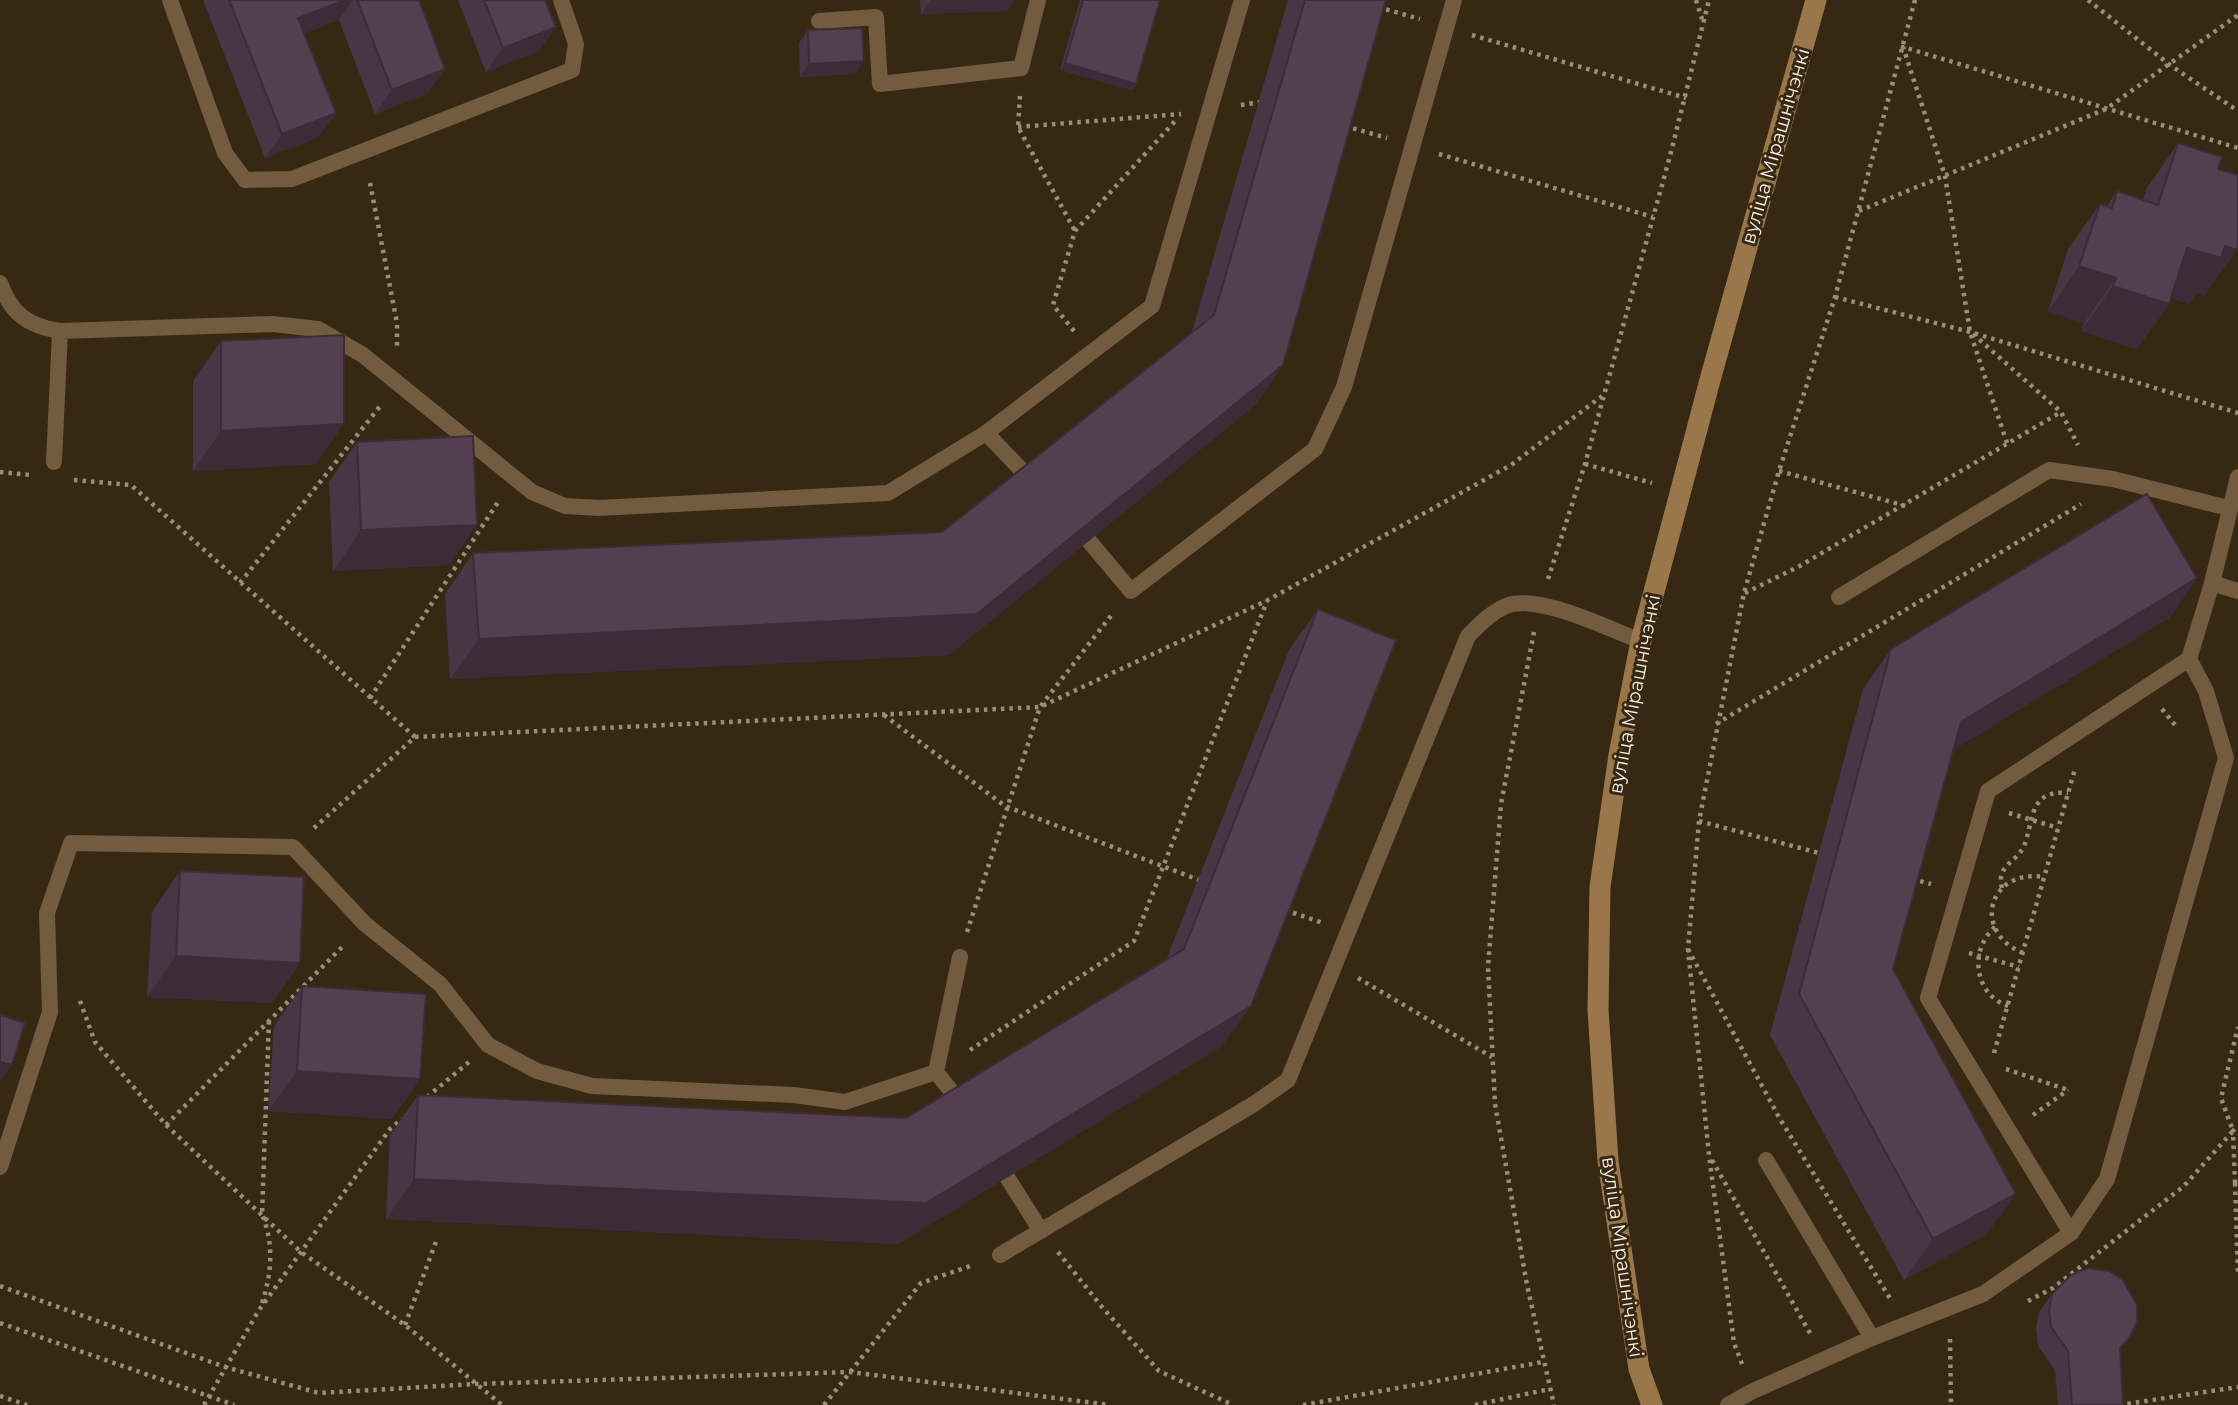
<svg xmlns="http://www.w3.org/2000/svg" width="2238" height="1405" font-family="Montserrat,sans-serif">
  <style>
    .lines { fill: none; stroke-linecap: round; stroke-linejoin: round }
    .path { stroke: #9a8d7d; stroke-width: 4.5; stroke-dasharray: 3.5 5; stroke-linecap: butt }
    .lane { stroke: #725c40; stroke-width: 16 }
    .secondary { stroke: #99774a; stroke-width: 21 }
    .wall { fill: #483645 }
    .shaded-wall { fill: #3b2c38 }
    .building { fill: #543f50; stroke: #3b2c38; stroke-width: 2 }
    .labels { text-anchor: middle; stroke-width: 6; stroke-linejoin: round; paint-order: stroke }
    .street-label { font-size: 19px; fill: #fbf1e4; stroke: #372814 }
  </style>
  <rect width="100%" height="100%" fill="#372814"/>
  <g class="lines">
    <!-- path -->
    <path class="path" d="M1696,0L1702,19
      M2088,0L2170,65L2238,111
      M1378,7L1420,19
      M1472,35L1686,98
      M1020,96L1018,127L1075,231
      M1241,105L1261,102
      M1345,126L1387,138
      M1018,127L1181,114
      M1439,154L1653,217
      M370,183L397,323V346
      M1859,211L2106,109L2238,15
      M1835,297L1970,332L2238,413
      M1074,331L1053,305L1075,231L1176,120
      M1973,334L2061,412
      M2007,443L1970,332L1945,176L1903,47L2238,148
      M1585,464L1652,483
      M1779,471L1906,506
      M0,472L30,475
      M74,480L131,485L415,737
      M1548,579L1585,464L1670,156L1709,0
      M240,583L381,405
      M1745,593L1798,567L2061,412L2078,445
      M1534,632L1501,804L1488,967L1495,1104L1527,1285L1554,1405
      M370,698L500,499
      M2162,709L2175,725
      M884,715L1005,806L1199,880
      M1716,724L2081,504
      M2009,813L2058,828
      M1699,821L1819,853
      M314,828L415,737L1040,707L1268,600L1511,465L1602,396
      M1912,879L1931,884
      M2002,888C1996,865 2016,863 2024,846C2034,822 2028,789 2068,793
      M1285,910L1323,923
      M1995,927C1968,951 1975,995 2008,1006
      M967,932L1040,707L1113,613
      M1688,949L1780,1119L1891,1300
      M1969,953L2019,967
      M2023,953C1971,932 1988,868 2045,877
      M1358,978L1492,1057
      M80,1001L95,1042L166,1125L301,1252L405,1325L502,1405
      M970,1050L1134,941L1267,601
      M1994,1053L2075,769
      M2006,1069L2068,1090
      M427,1097L469,1062
      M2033,1115L2068,1090
      M166,1125L345,944
      M1712,1160L1811,1335
      M2235,1183L2238,1274
      M2235,1183L2233,1131L2238,1126
      M1058,1252L1102,1307L1159,1371L1233,1405
      M0,1286L225,1367L319,1393L476,1384L850,1372L1110,1405
      M2028,1301L2053,1288L2184,1186L2233,1131L2221,1098L2238,1027
      M262,1303C272,1272 274,1244 262,1214L269,1020
      M0,1323L234,1405
      M405,1325L437,1239
      M1950,1339L1951,1405
      M1742,1364L1734,1343L1709,1155L1688,949L1699,821L1744,593L1779,471L1835,297L1915,0
      M0,1396L27,1405
      M204,1405L259,1310L390,1129L402,1119
      M824,1405L921,1283L973,1265
      M1303,1405L1543,1362
      M1475,1405L1550,1389
      M2119,1405L2238,1387"/>
    <!-- lane -->
    <path class="lane" d="M170,0L225,153L245,180L292,179L572,70L576,44L561,0
      M819,21L876,17L880,84L1021,68L1038,0
      M0,283C11,313 27,326 60,331
      M986,433L1031,480
      M54,462L60,331L273,324L318,329L363,355L532,492L565,506L599,508L888,493L986,433L1152,306L1242,0
      M2238,477L2212,583L2238,591
      M1089,541L1131,591L1315,449L1344,387L1454,0
      M1839,597L2049,470L2113,479L2228,508
      M936,1072L960,957
      M1766,1160L1872,1338
      M0,1167L50,1012L47,913L71,843L293,847L365,924L440,984L488,1045L537,1071L592,1086L794,1095L845,1102L936,1072L963,1106
      M1007,1177L1041,1231
      M2071,1233L2107,1179L2226,758L2206,691L2189,659
      M1000,1255L1254,1104L1288,1080L1468,636C1480,624 1490,613 1506,606C1538,593 1609,629 1641,641
      M1728,1405L1751,1392L1872,1338L1983,1294L2071,1233L1928,998L1988,791L2189,659L2212,583"/>
    <!-- secondary -->
    <path class="secondary" d="M1652,1405L1639,1369L1608,1161L1598,1010L1600,887L1619,755L1641,641L1710,380L1816,0"/>
  </g>
  <!-- wall -->
  <path class="wall" d="M203,0H419L445,69L428,93L375,114L339,20L304,33L319,137L265,158Z
    M458,0H545L539,51L486,72Z
    M920,0H1015L1007,11L921,14Z
    M1080,0H1160L1136,84L1132,90L1060,70Z
    M1288,0H1386L1283,365L1255,405L949,655L450,679L445,594L473,553L942,532L1192,332Z
    M808,30L855,74L800,77L799,43Z
    M2178,143L2218,169L2205,295L2197,293L2189,304L2171,298L2169,304L2137,349L2081,331L2084,323L2048,311L2068,249L2100,204L2107,206L2117,191L2143,200L2147,188Z
    M221,341L316,464L193,471V381Z
    M357,442L449,565L333,571L329,482Z
    M2197,578L2169,618L1953,750L1893,969L1987,1234L1904,1280L1770,1035L1863,689L1891,649Z
    M1318,609L1222,1046L898,1244L386,1219L390,1135L418,1095L906,1118L1167,958L1289,650Z
    M180,871L300,963L272,1003L147,997L152,912Z
    M302,986L420,1079L392,1119L268,1111L274,1026Z
    M2052,1294L2120,1352L2123,1405H2058L2055,1370L2038,1346L2036,1328L2039,1312Z"/>
  <!-- shaded-wall -->
  <path class="shaded-wall" d="M345,0H353L339,20L282,42L298,18Z
    M931,0H1015L1007,11L921,14Z
    M556,27L539,51L486,72L503,48Z
    M864,61L855,74L800,77L809,64Z
    M1065,63L1136,84L1132,90L1060,70Z
    M445,69L428,93L375,114L392,90Z
    M336,113L319,137L265,158L282,134Z
    M2225,246L2237,250L2205,295L2197,293L2189,304L2155,293L2187,248Z
    M2079,266L2116,278L2084,323L2048,311Z
    M2113,286L2169,304L2137,349L2081,331Z
    M1283,365L1255,405L949,655L450,679L479,639L977,614Z
    M344,424L316,464L193,471L221,431Z
    M477,525L449,565L333,571L361,530Z
    M2197,578L2169,618L1933,762L1961,722Z
    M176,956L300,963L272,1003L147,997Z
    M1251,1006L1222,1046L898,1244L386,1219L414,1179L926,1203Z
    M0,1062L12,1065L0,1082Z
    M297,1071L420,1079L392,1119L268,1111Z
    M2016,1194L1987,1234L1904,1280L1933,1239Z"/>
  <!-- building -->
  <path class="building" d="M229,0H345L298,18L336,113L282,134Z
    M357,0H419L445,69L392,90Z
    M484,0H545L556,27L503,48Z
    M1083,0H1160L1136,84L1065,63Z
    M1305,0H1386L1283,365L977,614L479,639L473,553L942,532L1214,315Z
    M862,28L864,61L809,64L808,30Z
    M2178,143L2222,157L2218,169L2238,175V247L2237,250L2225,246L2221,258L2187,248L2169,304L2113,286L2116,278L2079,266L2100,204L2112,208L2117,191L2158,205Z
    M344,335V424L221,431V341Z
    M473,436L477,525L361,530L357,442Z
    M2147,494L2197,578L1961,722L1893,969L2016,1194L1933,1239L1799,994L1891,649Z
    M1318,609L1396,640L1251,1006L926,1203L414,1179L418,1095L906,1118L1184,949Z
    M180,871L304,877L300,963L176,956Z
    M302,986L426,994L420,1079L297,1071Z
    M0,1015L25,1023L12,1065L0,1062Z
    M2088,1268L2109,1271L2123,1280L2137,1305V1322L2130,1337L2120,1348L2123,1405H2072L2068,1351L2051,1327L2049,1309L2052,1294L2071,1275Z"/>
  <g class="labels">
    <!-- street labels -->
    <g class="street-label">
      <text transform="translate(1775 146) rotate(-74)" y="7">вуліца Мірашнічэнкі</text>
      <text transform="translate(1634 694) rotate(-79)" y="7">вуліца Мірашнічэнкі</text>
      <text transform="translate(1623 1257) rotate(82)" y="7">вуліца Мірашнічэнкі</text>
    </g>
  </g>
</svg>
